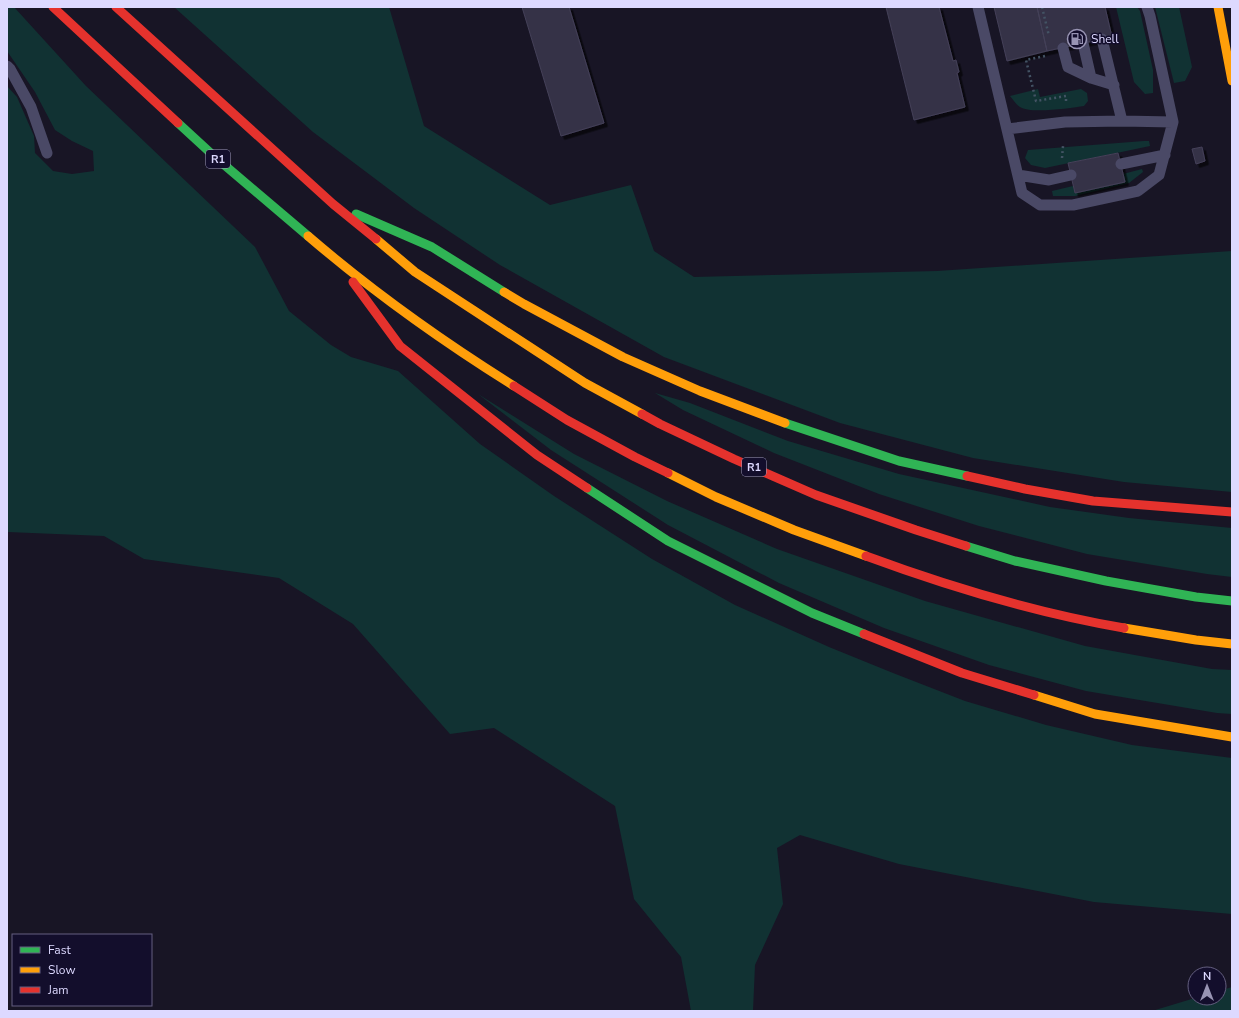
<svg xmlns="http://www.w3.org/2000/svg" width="1239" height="1018" font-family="'Nunito Sans',sans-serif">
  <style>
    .green { fill: #113233 }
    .building { fill: #363346; stroke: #444059; filter: url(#shadow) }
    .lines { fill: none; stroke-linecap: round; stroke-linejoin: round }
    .path { stroke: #435364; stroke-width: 2.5; stroke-dasharray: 2 3; stroke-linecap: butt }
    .lane { stroke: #4a4966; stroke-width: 11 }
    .fast { stroke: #30b455; stroke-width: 9 }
    .slow { stroke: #ff9f0a; stroke-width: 9 }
    .jam { stroke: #e5322d; stroke-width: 9 }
    .labels { text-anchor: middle; stroke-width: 3; stroke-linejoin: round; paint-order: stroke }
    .shield { fill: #130e2c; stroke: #a09cc0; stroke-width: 1 }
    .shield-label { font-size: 11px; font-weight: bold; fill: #ddd9ff }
    .poi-label { font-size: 12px; fill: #ddd9ff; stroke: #130e2c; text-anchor: start }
  </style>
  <defs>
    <filter id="shadow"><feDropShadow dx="3.5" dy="3.5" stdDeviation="0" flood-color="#0009"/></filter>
  </defs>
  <rect width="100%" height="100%" fill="#181525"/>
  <!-- green -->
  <path class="green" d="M7,7H14L86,86L255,247L289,311L331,345L351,357L398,371L480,444L554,496L652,559L735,605L829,647L893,673L965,701L1046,725L1132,745L1232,758V914L1094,902L899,864L800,835L777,848L783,904L755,965L753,1011H691L681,957L634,899L615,806L494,728L450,734L353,624L279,578L144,559L104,536L8,532L7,537V86L17,97L34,136L35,153L53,171L72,174L94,171L93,151L72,141L55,130L35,92L7,51Z
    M174,7H389L424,126L550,205L631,185L654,251L694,277L937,271L1232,251V492L1124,482L973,458L840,423L664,357L500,265L414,208L313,132Z
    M1116,7H1137L1140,11L1153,70V93L1145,94L1134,82Z
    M1155,7H1179L1192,67L1185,81L1174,83Z
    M1038,89L1040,97L1081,89L1087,93L1088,101L1084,106C1071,108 1030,114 1020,107C1016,105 1013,99 1010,96Z
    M1144,141H1149L1150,146L1045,168L1031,165L1025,158L1028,150Z
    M1142,169L1143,172L1129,183L1075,196H1053L1052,191L1073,186L1075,193L1124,182L1123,174Z
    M655,393L690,403L788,441L899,474L1050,507L1129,518L1232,528V577L1207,574L1087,554L979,526L879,494L774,453L683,410Z
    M478,394L574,454L667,501L777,549L925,601L1085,646L1212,669L1232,670V714L1217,713L1086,691L989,665L884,628L779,583L668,525L551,450Z
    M1232,987V1011H1152L1195,998H1219V991Z"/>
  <!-- building -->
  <path class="building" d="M522,7H569L604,123L561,136Z
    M886,7H939L953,61L956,60L959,72L957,73L965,107L914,120Z
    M994,7H1037L1047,51L1007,61Z
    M1037,7H1105L1112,37L1047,51Z
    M1202,147L1205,161L1196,164L1192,149Z
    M1118,153L1125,182L1075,193L1068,163Z"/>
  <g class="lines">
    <!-- path -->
    <path class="path" d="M1042,7L1049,36
      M1045,56L1026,60L1036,101L1066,96V104
      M1062,158L1063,146"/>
    <!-- lane -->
    <path class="lane" d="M978,7L1022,193L1040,205H1073L1138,191L1159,175L1173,122L1150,16L1147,7
      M1102,39L1122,121
      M1083,43L1091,78L1114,85
      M1063,48L1068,67L1091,78
      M7,66L10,69L31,107L47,153
      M1007,129L1065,122L1122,121L1173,122
      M1121,164L1165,155
      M1018,175L1049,180L1071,175"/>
    <!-- fast -->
    <path class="fast" d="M178,123L215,157L308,236
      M356,214L432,247L504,292
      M785,423L899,461L967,476
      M587,488L668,541L812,613L864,634
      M966,546L1015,561L1106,581L1196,597L1232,601"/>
    <!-- slow -->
    <path class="slow" d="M1218,7L1232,81
      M308,236C372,291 442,341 514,386
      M376,239L415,272L585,383L642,414
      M504,292L524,304L623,357L700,391L785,423
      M668,473L716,497L794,530L866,556
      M1124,628L1196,640L1232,644
      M1034,695L1095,714L1232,737"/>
    <!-- jam -->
    <path class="jam" d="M53,7L178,123
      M116,7L333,204L376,239
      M353,282L400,346L537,455L587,488
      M514,386L567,420L635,457L668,473
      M642,414L660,424L734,459L816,495L916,530L966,546
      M967,476L1025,489L1093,501L1232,512
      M866,556C950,587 1036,613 1124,628
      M864,634L962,673L1034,695"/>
  </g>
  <!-- icons -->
  <defs>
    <symbol id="fuel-ring" viewBox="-11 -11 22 22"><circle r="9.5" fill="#130e2c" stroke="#9894b3" stroke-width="1.5"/><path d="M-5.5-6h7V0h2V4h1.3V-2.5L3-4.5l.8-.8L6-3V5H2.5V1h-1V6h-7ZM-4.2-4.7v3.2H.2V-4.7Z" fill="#9894b3"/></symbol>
  </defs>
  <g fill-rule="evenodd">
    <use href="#fuel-ring" x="1066" y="28" width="22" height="22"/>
  </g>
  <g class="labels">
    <!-- shield labels -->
    <g class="shield">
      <rect x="206" y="150" width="24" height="18" rx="3"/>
      <rect x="742" y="458" width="24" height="18" rx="3"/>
    </g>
    <g class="shield-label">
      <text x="218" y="163">R1</text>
      <text x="754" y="471">R1</text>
    </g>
    <!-- poi labels -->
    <g class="poi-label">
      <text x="1091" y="43">Shell</text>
    </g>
  </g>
  <!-- border -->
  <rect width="1239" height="1018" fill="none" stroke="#ddd9ff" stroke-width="16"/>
  <!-- legend -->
  <rect x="12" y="934" width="140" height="72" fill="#130e2c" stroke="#645f80"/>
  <rect x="20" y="947" width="20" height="6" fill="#30b455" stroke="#645f80"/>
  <text x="48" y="954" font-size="12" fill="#ddd9ff">Fast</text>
  <rect x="20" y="967" width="20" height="6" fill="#ff9f0a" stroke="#645f80"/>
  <text x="48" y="974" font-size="12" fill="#ddd9ff">Slow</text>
  <rect x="20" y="987" width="20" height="6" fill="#e5322d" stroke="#645f80"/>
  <text x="48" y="994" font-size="12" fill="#ddd9ff">Jam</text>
  <!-- north arrow -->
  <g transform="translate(1207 986)"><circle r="19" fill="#130e2c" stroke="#645f80"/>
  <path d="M0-3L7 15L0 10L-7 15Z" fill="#9894b3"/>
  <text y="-6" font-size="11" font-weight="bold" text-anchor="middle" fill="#ddd9ff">N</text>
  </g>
</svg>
